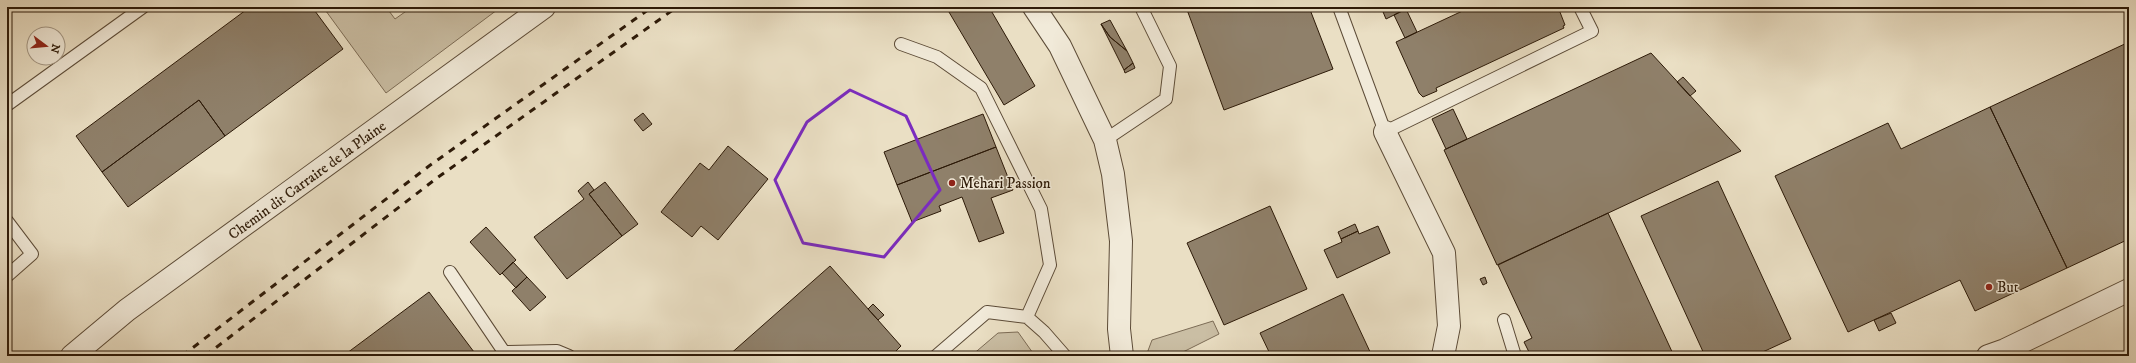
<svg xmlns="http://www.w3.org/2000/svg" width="2136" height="363" font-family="'IM FELL DW Pica',serif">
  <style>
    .green { fill: #cabea4; stroke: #7c6c56 }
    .building { fill: #8f806a; stroke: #2d1a08 }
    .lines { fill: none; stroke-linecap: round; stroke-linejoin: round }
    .service-casing { stroke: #5c4b37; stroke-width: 14 }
    .minor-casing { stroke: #5c4b37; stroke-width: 24 }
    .service { stroke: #f1ead9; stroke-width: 12 }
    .minor { stroke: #f1ead9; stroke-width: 22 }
    .rail { stroke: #2d1a08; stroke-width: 3; stroke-dasharray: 7 7; stroke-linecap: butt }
    .marked { fill: none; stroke: #7b2cbf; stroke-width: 3; stroke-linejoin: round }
    .poi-dot { fill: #8f2418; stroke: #f1ead9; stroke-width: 1.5 }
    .labels { text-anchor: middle; stroke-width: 3; stroke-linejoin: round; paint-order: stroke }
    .street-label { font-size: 15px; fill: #2d1a08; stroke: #f1ead9 }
    .poi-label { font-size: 15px; fill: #2d1a08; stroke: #f1ead9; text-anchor: start }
  </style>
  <rect width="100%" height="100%" fill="#eadfc4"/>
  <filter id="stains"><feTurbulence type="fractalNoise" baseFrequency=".005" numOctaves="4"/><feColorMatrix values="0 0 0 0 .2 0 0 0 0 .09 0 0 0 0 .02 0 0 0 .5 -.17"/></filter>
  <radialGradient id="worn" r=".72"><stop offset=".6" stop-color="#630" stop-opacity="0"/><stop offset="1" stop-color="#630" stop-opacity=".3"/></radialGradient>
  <!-- green -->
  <path class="green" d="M323,7H386L395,19L412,7H501L386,93Z
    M1213,321L1219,334L1175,356H1146L1152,340Z
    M1018,332L1035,356H971L998,333Z"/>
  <!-- building -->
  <path class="building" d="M250,7H312L343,49L225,136L199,100L102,172L76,136Z
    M946,7H989L1035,86L1004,105Z
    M1186,7H1309L1333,69L1224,110Z
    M1381,7H1416L1407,11L1406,9L1386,19Z
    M1471,7H1558L1565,25L1563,26L1564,28L1436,88L1437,91L1423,97L1419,93L1396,42Z
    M1406,9L1417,32L1405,38L1394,15Z
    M1110,20L1127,51L1110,37L1101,24Z
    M1101,24L1110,37L1127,51L1133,63L1124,70Z
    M2129,42V239L2067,268L1990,107Z
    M1651,53L1741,151L1497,265L1444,150Z
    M1133,63L1135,68L1125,73L1124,70Z
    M1683,77L1696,91L1690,96L1677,82Z
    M199,100L225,136L128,207L102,172Z
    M1990,107L2067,268L1975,311L1960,280L1848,332L1775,176L1888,123L1901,149Z
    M1453,109L1467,139L1446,149L1432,119Z
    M643,113L652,124L643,131L634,120Z
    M983,114L996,147L897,185L884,152Z
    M728,146L768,179L718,240L701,226L692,237L661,212L700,163L709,170Z
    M996,147L1013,190L991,198L1004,233L979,242L962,197L939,206L941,211L912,222L897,185Z
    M1718,181L1791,339L1754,356H1705L1641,216Z
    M588,182L594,190L589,194L622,236L567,279L534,237L584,199L578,191Z
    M605,182L638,224L622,236L589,194Z
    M1270,206L1307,289L1224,325L1187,243Z
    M1608,213L1674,356H1531L1524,342L1532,338L1498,265Z
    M1355,224L1358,231L1341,239L1338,232Z
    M1378,226L1390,253L1337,278L1324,250L1342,242L1341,239L1358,231L1359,234Z
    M486,227L516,260L500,275L470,242Z
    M513,262L527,277L516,288L502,273Z
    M830,266L901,346L891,356H728Z
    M527,277L546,297L530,311L512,291Z
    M1485,277L1487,283L1483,285L1480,279Z
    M429,292L477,356H343Z
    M1343,294L1372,356H1271L1260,333Z
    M873,304L884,315L878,320L868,309Z
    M1891,313L1896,323L1879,331L1874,320Z"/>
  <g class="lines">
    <defs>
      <path id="service" d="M1339,7L1385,132L1592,31L1580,7
        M901,44L937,57L981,88L1041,209L1050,265L1027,317
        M7,105L143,7
        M1105,140L1166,99L1170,66L1141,7
        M7,221L32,254L7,276
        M450,272L504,352L557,351L569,356
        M1504,320L1515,356
        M936,356L987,312L1027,317L1044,332L1065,356"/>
      <path id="minor" d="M1034,7L1060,46L1105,140L1113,174L1121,241L1119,329L1122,356
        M1385,132L1444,253L1449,326L1443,356
        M72,356L127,310L544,7
        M1988,356L2005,350L2129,290"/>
    </defs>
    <!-- service casing -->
    <use href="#service" class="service-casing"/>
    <!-- minor casing -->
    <use href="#minor" class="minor-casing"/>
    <!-- service -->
    <use href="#service" class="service"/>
    <!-- minor -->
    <use href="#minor" class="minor"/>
    <!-- rail -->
    <path class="rail" d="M182,356L429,166L652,7
      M205,356L437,178L677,7"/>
  </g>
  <!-- marked area -->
  <path class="marked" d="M850,90L906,116L940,190L884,257L803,243L775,180L807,122Z"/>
  <!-- markers -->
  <g class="poi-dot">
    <circle cx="952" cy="183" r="4"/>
    <circle cx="1989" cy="287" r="4"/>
  </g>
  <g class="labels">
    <!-- street labels -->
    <g class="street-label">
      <text transform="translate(307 180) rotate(-36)" y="5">Chemin dit Carraire de la Plaine</text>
    </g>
    <!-- poi labels -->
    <g class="poi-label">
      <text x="960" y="188">Mehari Passion</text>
      <text x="1997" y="292">But</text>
    </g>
  </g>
  <!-- margin -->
  <rect width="2136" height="363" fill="none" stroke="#eadfc4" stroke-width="24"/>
  <rect x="8" y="8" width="2120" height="347" fill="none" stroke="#2d1a08" stroke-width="2"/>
  <rect x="12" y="12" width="2112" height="339" fill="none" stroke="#2d1a08"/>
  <!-- north arrow -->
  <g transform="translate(46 46) rotate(106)"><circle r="19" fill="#f1ead9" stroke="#a39785"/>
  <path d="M0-3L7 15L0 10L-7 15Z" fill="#8f2418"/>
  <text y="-6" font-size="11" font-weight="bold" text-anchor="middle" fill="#2d1a08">N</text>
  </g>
  <rect width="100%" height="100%" filter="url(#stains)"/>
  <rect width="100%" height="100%" fill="url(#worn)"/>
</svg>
